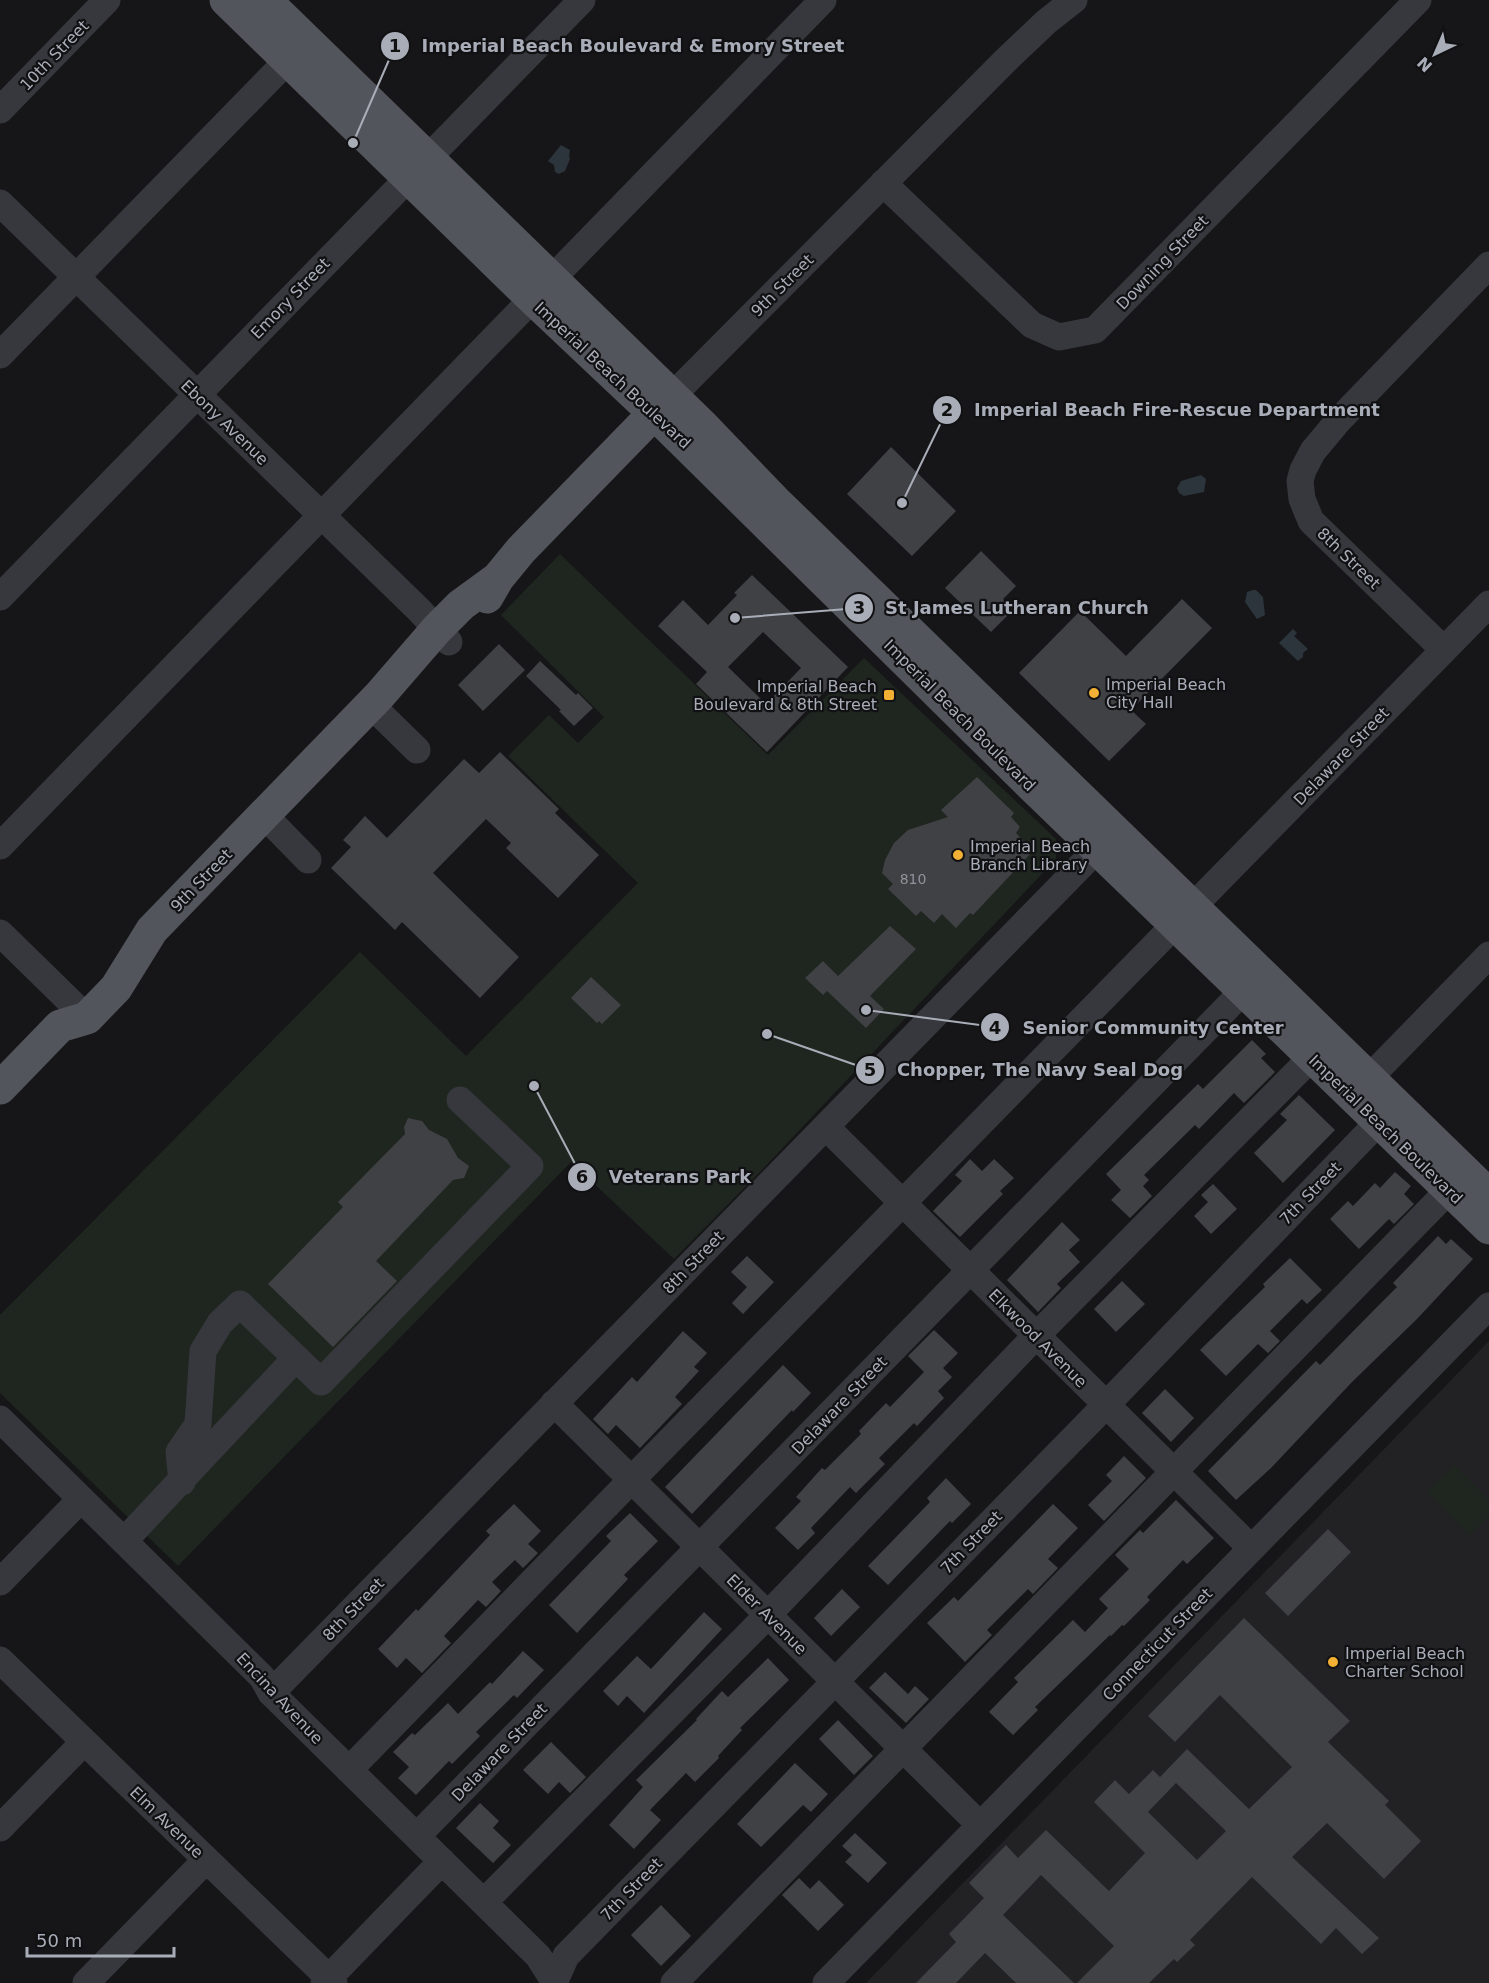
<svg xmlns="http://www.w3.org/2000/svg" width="1489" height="1983" font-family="'DejaVu Sans',sans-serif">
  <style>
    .built { fill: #222225 }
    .green { fill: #1e261f }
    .water { fill: #2c353c }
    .building { fill: #404145; fill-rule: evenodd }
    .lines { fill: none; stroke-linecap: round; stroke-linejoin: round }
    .minor { stroke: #37383d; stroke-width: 27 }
    .major { stroke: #53555c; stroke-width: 33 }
    .poi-dot { fill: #f2b134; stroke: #111113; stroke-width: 2 }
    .labels { text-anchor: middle; stroke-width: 4.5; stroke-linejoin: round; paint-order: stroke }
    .number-label { font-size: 14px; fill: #8e929b }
    .street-label { font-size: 16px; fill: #a8adb8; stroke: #111113 }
    .poi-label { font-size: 16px; fill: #a8adb8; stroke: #111113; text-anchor: start }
    .leader { fill: none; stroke: #a8adb8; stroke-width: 2 }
    .callout-dot { fill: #a8adb8; stroke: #111113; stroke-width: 2 }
    .mark-label { font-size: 18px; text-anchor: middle; font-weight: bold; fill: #111 }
    .callout-label { font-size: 18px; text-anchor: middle; font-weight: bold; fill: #a8adb8; stroke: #111113; stroke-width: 4.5; stroke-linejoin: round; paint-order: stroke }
  </style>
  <rect width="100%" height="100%" fill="#161618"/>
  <!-- built -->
  <path class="built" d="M1489,1341V1983H866Z"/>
  <!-- green -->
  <path class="green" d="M560,554L768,755L864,658L1056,839V859L758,1174L674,1259L571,1162L178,1566L0,1393V1315L360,952L466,1056L638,883L508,756L549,715L578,743L604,717L501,615Z
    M1455,1465L1489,1501V1516L1469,1535L1427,1491Z"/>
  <!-- water -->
  <path class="water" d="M561,145L570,150L569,156L570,159L565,171L559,174L555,172L554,165L548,161Z
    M1201,475L1206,479L1204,492L1184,496L1179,493L1177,488L1181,481Z
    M1253,590H1256L1263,597L1265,615L1257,619L1245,602L1247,592Z
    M1293,629L1297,633L1294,636L1308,649L1303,653V657L1298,661L1279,643Z"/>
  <!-- building -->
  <path class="building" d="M891,447L956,511L912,556L847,494Z
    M981,551L1016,586L1003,599L1014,609L991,632L945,588Z
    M752,575L848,667L767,752L696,684L707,672L658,626L683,600L708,625L737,595L734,593ZM763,632L801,668L766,704L728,667Z
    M1182,599L1212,628L1131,710L1146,724L1109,761L1019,673L1080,611L1126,656Z
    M499,644L525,670L483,711L458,685Z
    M540,661L576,695L578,693L593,708L574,726L559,711L561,710L526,676Z
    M500,752L559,809L555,813L599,855L558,898L506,848L511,843L486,819L433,873L519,957L480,998L402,922L395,930L331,868L351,847L343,840L365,816L387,838L464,759L479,773Z
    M977,777L1014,813L1011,817L1020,827L1016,833L1033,851L973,915L970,913L956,928L942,914L934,923L921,911L916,916L888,889L893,884L882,873L885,860L894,843L908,830L948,817L941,810Z
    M890,926L916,949L870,996L884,1009L866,1028L827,991L823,995L805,978L823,961L838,976Z
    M591,977L621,1005L602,1024L599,1021L597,1023L571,998Z
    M1252,1040L1266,1054L1261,1058L1275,1072L1244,1103L1234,1093L1199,1129L1195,1125L1144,1175L1149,1180L1143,1186L1152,1196L1130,1218L1111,1200L1121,1190L1106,1174L1198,1084L1203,1089Z
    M1299,1095L1335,1130L1283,1183L1254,1153L1287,1120L1280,1114Z
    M408,1118L422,1121L429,1130L447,1139L458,1158L469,1166L464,1178L453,1180L376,1261L397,1281L333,1347L268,1284L343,1207L338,1202L405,1134L404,1127Z
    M970,1159L982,1171L994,1159L1014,1178L1000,1191L1003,1194L960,1237L933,1211L962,1181L955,1175Z
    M1395,1172L1411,1186L1404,1194L1414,1204L1394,1224L1389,1219L1359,1249L1330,1219L1348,1201L1353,1206L1375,1183L1380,1188Z
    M1213,1184L1237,1209L1211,1234L1194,1216L1208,1202L1201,1195Z
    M1062,1222L1080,1240L1069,1250L1080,1262L1057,1284L1061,1288L1038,1312L1007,1280Z
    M1438,1236L1446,1244L1451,1239L1473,1259L1417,1319L1352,1382L1271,1468L1236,1500L1208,1471L1316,1361L1320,1365L1373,1311L1397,1287L1393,1283Z
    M747,1256L774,1282L743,1314L732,1303L747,1287L731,1272Z
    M1290,1258L1322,1290L1307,1304L1302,1299L1270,1331L1280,1341L1268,1353L1258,1344L1226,1376L1200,1350L1265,1287L1263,1284Z
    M1122,1281L1145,1304L1116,1332L1094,1309Z
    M934,1330L958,1353L943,1368L952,1377L938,1391L944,1398L917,1426L914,1423L879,1458L885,1464L856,1493L850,1487L811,1528L815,1533L798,1550L775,1528L801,1501L796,1497L822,1468L825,1470L861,1434L859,1431L886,1403L890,1407L924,1372L908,1356Z
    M683,1331L707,1353L694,1367L699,1371L675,1397L682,1404L640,1448L616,1425L608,1434L593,1419L632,1377L637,1382Z
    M783,1365L811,1393L793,1412L792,1410L692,1514L665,1487Z
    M1165,1389L1194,1418L1171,1442L1142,1413Z
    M1124,1456L1146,1478L1104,1521L1088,1505L1112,1481L1106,1475Z
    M946,1478L971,1504L952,1523L950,1521L888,1585L868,1566L930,1502L927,1498Z
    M1176,1500L1214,1538L1187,1564L1183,1560L1147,1597L1150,1600L1124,1626L1122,1625L1111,1636L1110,1635L1035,1707L1038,1710L1013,1735L989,1712L1018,1682L1014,1678L1073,1620L1085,1632L1108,1608L1099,1599L1129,1569L1115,1555L1140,1530L1143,1533Z
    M514,1504L541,1531L528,1544L538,1553L523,1568L515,1560L492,1582L501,1591L486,1607L478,1600L444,1636L451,1643L422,1673L406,1658L397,1668L378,1649L416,1609L418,1611L490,1535L486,1531Z
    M1053,1504L1078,1528L1048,1559L1058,1568L1033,1594L1028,1589L987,1630L992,1635L965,1662L927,1623L954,1597L958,1601Z
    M630,1513L658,1541L624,1575L628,1579L577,1633L549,1605L611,1541L606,1536Z
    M1328,1529L1351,1552L1288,1616L1265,1593Z
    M842,1589L860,1607L831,1636L814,1618Z
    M704,1612L722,1629L644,1713L627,1696L618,1706L603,1691L637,1656L651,1669Z
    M1244,1618L1350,1721L1328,1742L1389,1801L1385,1805L1421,1841L1384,1879L1327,1823L1292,1857L1379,1938L1362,1954L1336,1928L1321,1944L1252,1877L1190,1940L1195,1945L1177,1962L1174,1959L1149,1983H1077L1114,1946L1041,1875L1003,1915L1074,1983H1016L985,1953L956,1983H916L956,1942L949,1934L984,1898L969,1883L1006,1845L1018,1858L1046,1830L1109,1891L1145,1853L1094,1802L1115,1780L1129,1794L1153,1770L1160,1777L1187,1749L1249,1809L1292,1767L1220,1695L1175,1742L1148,1716ZM1176,1783L1226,1831L1197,1860L1148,1812Z
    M523,1651L544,1670L517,1698L514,1695L476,1732L480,1736L452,1764L449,1761L416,1795L398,1778L409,1767L393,1752L412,1733L415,1735L448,1703L458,1714L490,1682L492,1684Z
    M768,1658L789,1680L740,1728L742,1730L718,1756L719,1758L695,1782L686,1773L650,1810L661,1820L634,1849L609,1825L643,1787L636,1780L697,1720L696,1719L722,1691L728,1697Z
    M885,1672L908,1694L915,1686L929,1699L906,1723L869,1688Z
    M838,1720L873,1756L854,1775L819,1739Z
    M551,1742L586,1777L570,1793L559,1782L548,1794L523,1770Z
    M795,1763L828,1794L811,1812L803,1805L761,1847L737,1824Z
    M480,1803L499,1821L493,1828L511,1845L493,1863L456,1828Z
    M855,1833L887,1863L868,1883L845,1862L852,1855L842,1846Z
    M799,1878L810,1889L819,1880L844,1905L818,1931L782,1895Z
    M661,1905L691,1936L661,1966L631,1935Z"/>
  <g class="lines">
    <!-- minor -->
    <path class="minor" d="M0,110L107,0
      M883,183L1032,325L1059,337L1095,330L1418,0
      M0,203L418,609L449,642
      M0,355L288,60
      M672,396L1006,60L1046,22L1074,0
      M0,597L582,0
      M1444,650L1311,521L1302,499L1300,481L1303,470L1313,451L1339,420L1489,265
      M371,705L417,750
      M264,815L308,860
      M0,846L823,0
      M0,933L87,1018
      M1369,1078L1489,955
      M826,1127L1251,1548
      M554,1403L980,1825
      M0,1419L262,1677L271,1693L538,1956L554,1981
      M182,1482L179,1452L198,1424L203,1351L220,1323L240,1304L321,1382L530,1166L460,1100
      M124,1541L295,1359
      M0,1582L81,1499
      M0,1660L334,1983
      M271,1693L1112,834
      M349,1770L642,1469L1489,604
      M0,1828L84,1742
      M417,1836L1257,977
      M484,1902L757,1626L1028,1344L1312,1057
      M86,1983L206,1860
      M324,1983L442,1861
      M554,1983L566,1956L1106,1405L1392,1108
      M674,1983L1449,1190
      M826,1983L1489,1306"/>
    <!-- major -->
    <path class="major" d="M226,0L533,299L654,413L1029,783L1489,1228
      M265,0L701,424L774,500L1489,1195
      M487,597L498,578L521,550L670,397
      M0,1088L60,1026L87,1018L116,988L152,930L379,696L437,629L461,605L498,578"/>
  </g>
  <!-- markers -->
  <g class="poi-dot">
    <circle cx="1094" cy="693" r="6"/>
    <rect x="883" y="689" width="12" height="12" rx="3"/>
    <circle cx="958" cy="855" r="6"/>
    <circle cx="1333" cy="1662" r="6"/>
  </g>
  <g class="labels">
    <!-- number labels -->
    <g class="number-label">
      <text x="913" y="884">810</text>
    </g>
    <!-- street labels -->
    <g class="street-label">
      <text transform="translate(54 55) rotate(-46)" y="6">10th Street</text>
      <text transform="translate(1162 262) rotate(-46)" y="6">Downing Street</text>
      <text transform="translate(782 285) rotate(-45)" y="6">9th Street</text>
      <text transform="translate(290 298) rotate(-46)" y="6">Emory Street</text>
      <text transform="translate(613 375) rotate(43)" y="6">Imperial Beach Boulevard</text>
      <text transform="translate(225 422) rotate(44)" y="6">Ebony Avenue</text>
      <text transform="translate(1349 558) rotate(44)" y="6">8th Street</text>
      <text transform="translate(960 715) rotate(45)" y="6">Imperial Beach Boulevard</text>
      <text transform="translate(1341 756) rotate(-46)" y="6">Delaware Street</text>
      <text transform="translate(201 880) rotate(-46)" y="6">9th Street</text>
      <text transform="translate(1386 1129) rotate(44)" y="6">Imperial Beach Boulevard</text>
      <text transform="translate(1310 1193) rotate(-46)" y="6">7th Street</text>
      <text transform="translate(693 1262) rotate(-46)" y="6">8th Street</text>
      <text transform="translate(1038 1338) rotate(45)" y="6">Elkwood Avenue</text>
      <text transform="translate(839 1405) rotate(-46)" y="6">Delaware Street</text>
      <text transform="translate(971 1542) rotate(-46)" y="6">7th Street</text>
      <text transform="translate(353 1609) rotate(-46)" y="6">8th Street</text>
      <text transform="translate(767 1614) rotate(45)" y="6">Elder Avenue</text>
      <text transform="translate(1157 1644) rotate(-46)" y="6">Connecticut Street</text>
      <text transform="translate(280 1698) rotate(47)" y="6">Encina Avenue</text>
      <text transform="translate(499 1752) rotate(-46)" y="6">Delaware Street</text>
      <text transform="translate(167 1822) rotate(44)" y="6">Elm Avenue</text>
      <text transform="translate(631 1889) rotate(-46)" y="6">7th Street</text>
    </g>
    <!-- poi labels -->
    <g class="poi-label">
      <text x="1106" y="690">Imperial Beach<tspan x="1106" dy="18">City Hall</tspan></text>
      <text x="877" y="692" text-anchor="end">Imperial Beach<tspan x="877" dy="18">Boulevard &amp; 8th Street</tspan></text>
      <text x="970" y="852">Imperial Beach<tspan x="970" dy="18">Branch Library</tspan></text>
      <text x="1345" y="1659">Imperial Beach<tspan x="1345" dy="18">Charter School</tspan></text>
    </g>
  </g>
  <!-- callouts -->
  <path class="leader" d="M353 143L395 46M902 503L947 410M735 618L859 608M866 1010L995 1027M767 1034L870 1070M534 1086L582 1177"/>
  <g class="callout-dot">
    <circle cx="353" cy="143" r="6"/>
    <circle cx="902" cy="503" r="6"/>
    <circle cx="735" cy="618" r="6"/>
    <circle cx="866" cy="1010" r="6"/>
    <circle cx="767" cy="1034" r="6"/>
    <circle cx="534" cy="1086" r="6"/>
    <circle cx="395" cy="46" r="15"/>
    <circle cx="947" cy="410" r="15"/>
    <circle cx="859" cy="608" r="15"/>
    <circle cx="995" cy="1027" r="15"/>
    <circle cx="870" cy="1070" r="15"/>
    <circle cx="582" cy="1177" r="15"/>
  </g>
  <g class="mark-label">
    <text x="395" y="52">1</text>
    <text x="947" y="416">2</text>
    <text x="859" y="614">3</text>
    <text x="995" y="1034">4</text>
    <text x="870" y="1076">5</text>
    <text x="582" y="1183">6</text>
  </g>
  <g class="callout-label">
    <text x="633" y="52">Imperial Beach Boulevard &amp; Emory Street</text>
    <text x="1177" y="416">Imperial Beach Fire-Rescue Department</text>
    <text x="1017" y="614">St James Lutheran Church</text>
    <text x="1153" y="1034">Senior Community Center</text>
    <text x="1040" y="1076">Chopper, The Navy Seal Dog</text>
    <text x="680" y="1183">Veterans Park</text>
  </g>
  <!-- north arrow -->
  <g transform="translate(1435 54) rotate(224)" stroke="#111113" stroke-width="4.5" paint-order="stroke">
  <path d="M0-4.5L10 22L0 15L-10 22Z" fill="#a8adb8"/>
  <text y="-9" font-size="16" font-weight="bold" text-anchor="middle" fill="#a8adb8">N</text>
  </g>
  <!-- scale -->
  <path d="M27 1947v9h147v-9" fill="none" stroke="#a8adb8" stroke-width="3"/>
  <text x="36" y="1947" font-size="18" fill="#a8adb8" stroke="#111113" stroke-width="4.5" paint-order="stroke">50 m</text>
</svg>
